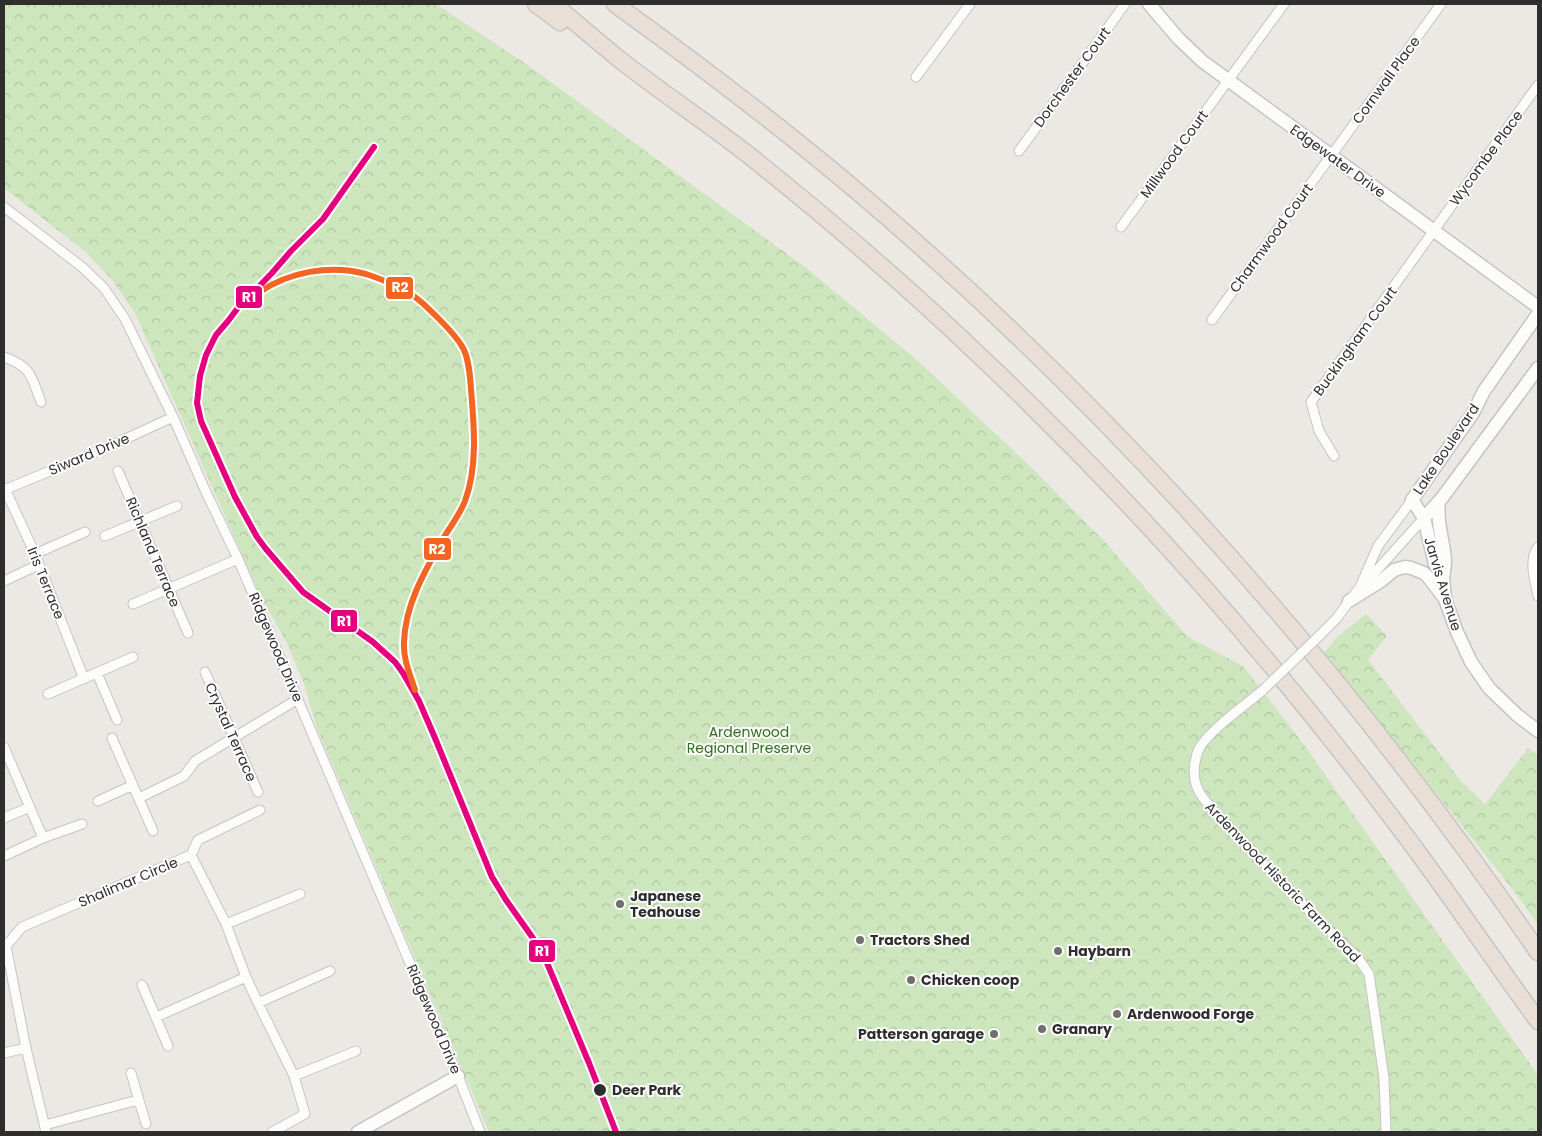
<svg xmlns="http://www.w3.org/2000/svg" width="1542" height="1136" font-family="Poppins,sans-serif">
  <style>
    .forest { fill: url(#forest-crowns) }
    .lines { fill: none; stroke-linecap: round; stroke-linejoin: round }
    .street-casing { stroke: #c5c4c5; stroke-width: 11 }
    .secondary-casing { stroke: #c5c4c5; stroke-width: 15 }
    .highway-casing { stroke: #c6c5c4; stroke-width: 19 }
    .street { stroke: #fcfcfb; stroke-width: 9 }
    .secondary { stroke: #fcfcfb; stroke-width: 12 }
    .highway { stroke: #eadfd6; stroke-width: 16 }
    .street-bridge-casing { stroke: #c5c4c5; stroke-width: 11; stroke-linecap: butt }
    .street-bridge { stroke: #fcfcfb; stroke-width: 9 }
    .rail-1-casing { stroke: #fff; stroke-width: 10 }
    .rail-2-casing { stroke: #fff; stroke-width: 10 }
    .rail-1 { stroke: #e5007d; stroke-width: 6 }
    .rail-2 { stroke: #f26522; stroke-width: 6 }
    .poi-dot { fill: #706f6e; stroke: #fff; stroke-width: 2 }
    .stop-dot { fill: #2e2e2e; stroke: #fff; stroke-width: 2 }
    .labels { text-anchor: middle; stroke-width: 4; stroke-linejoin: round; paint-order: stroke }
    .street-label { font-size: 14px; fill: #2e2e2e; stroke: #fff }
    .park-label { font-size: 14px; fill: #2c6e1b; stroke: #fff }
    .poi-label { font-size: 14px; font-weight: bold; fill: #2e2e2e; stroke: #fff; text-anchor: start }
    .stop-label { font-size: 14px; font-weight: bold; fill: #2e2e2e; stroke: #fff; text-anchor: start }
    .line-badge { stroke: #fff; stroke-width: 2 }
    .badge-label { font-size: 14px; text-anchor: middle; font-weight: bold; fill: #fff }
  </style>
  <defs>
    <pattern id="forest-crowns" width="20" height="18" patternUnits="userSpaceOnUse" patternTransform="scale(1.25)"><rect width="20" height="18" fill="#cee6be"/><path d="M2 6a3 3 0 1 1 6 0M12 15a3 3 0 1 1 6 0" fill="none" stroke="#b1c6a4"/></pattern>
  </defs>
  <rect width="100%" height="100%" fill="#ece8e4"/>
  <!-- forest -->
  <path class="forest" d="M4,4H436L529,66L805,267L917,360L1032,468L1106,543L1188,637L1243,666L1302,742L1538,1075V1132H489L317,728L304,684L286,641L261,597L135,313L112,280L87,253L4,188Z
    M1366,614L1387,636L1368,660L1461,781L1485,804L1528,748L1538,755V924L1510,886L1324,653L1336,638Z"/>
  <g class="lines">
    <defs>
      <path id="street" d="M916,77L970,4
        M1019,151L1125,4
        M4,207L82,267L104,288L125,319L173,417L205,490L238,559L458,1076L480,1132
        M1121,227L1284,4
        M1212,320L1441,4
        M4,357C32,367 31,376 41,402
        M1334,456L1319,431L1311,402L1538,85
        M118,471L188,633
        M5,489L35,554L84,679
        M4,490L108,447L173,417
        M105,536L177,506
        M1538,547C1528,561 1535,580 1538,596
        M35,554L85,532
        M4,581L38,565
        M1360,587L1378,546L1412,500
        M133,604L238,559
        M1319,636L1336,619L1360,587L1369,579L1424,518
        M205,672L258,792
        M97,673L117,720
        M1263,690C1247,704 1211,729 1200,747C1195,756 1193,770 1195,780C1197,793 1207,803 1215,812L1320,922L1358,958L1369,974L1384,1078L1386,1132
        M48,694L133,657
        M112,738L153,831
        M4,747L43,838
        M139,798L184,776L195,761L298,699
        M98,801L133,785
        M4,818L30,807
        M191,855L226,924L246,977L258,1003L294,1076L305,1114L272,1132
        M191,855L198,840L260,810
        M4,856L43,838L82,824
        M226,924L300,894
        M6,946L22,927L191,855
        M6,946L26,1048L46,1132
        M142,985L168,1046
        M258,1003L330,971
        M156,1017L246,977
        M4,1053L26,1048
        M131,1073L146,1124
        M294,1076L356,1051
        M45,1125L138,1100"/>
      <path id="secondary" d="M1149,4L1178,38L1202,61L1538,307
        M1538,314L1484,391L1473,413L1412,500L1424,518L1435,564L1443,577L1445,599L1457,632L1471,662L1489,688L1517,715L1538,731
        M1439,502C1436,523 1444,541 1445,561C1445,566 1444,572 1443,577
        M1424,518L1442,498L1538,368
        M1349,601L1381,581L1394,570L1405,567L1411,568L1424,573L1429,578L1445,599
        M358,1132L458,1076"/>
      <path id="highway" d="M536,4L560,22
        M553,4C575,22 597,41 619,59C662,93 708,123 751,157C831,221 909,288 983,359C1132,500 1269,654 1392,818C1443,884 1489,954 1538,1021
        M615,4C698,64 780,126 858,192C1118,413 1345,671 1538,952"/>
    </defs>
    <!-- street casing -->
    <use href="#street" class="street-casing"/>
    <!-- secondary casing -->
    <use href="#secondary" class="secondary-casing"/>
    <!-- highway casing -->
    <use href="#highway" class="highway-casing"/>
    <!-- street -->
    <use href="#street" class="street"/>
    <!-- secondary -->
    <use href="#secondary" class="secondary"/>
    <!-- highway -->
    <use href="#highway" class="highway"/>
    <defs>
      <path id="street-bridge" d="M1263,690L1319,636"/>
    </defs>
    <!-- street-bridge casing -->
    <use href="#street-bridge" class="street-bridge-casing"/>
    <!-- street-bridge -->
    <use href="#street-bridge" class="street-bridge"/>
    <defs>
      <path id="rail-1" d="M374,147L323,219L291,251L272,273L237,309L228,321L216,335L206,355L200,376L197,403L201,421L235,497L257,537L266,549L303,592L373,642L395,662L403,673L419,701L435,738L492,877L506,900L542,951L589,1063L616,1132"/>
      <path id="rail-2" d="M258,293C288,272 330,264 366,274C384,280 405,288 420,301C427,307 433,313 439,319C448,328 457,337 463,348C469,359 470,376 471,389C474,425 478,466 465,501C460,514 451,526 444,537C426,569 405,604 404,642C403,659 410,674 415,690"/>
    </defs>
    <!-- rail-1 casing -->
    <use href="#rail-1" class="rail-1-casing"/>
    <!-- rail-2 casing -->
    <use href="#rail-2" class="rail-2-casing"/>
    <!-- rail-1 -->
    <use href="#rail-1" class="rail-1"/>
    <!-- rail-2 -->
    <use href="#rail-2" class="rail-2"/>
  </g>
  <!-- markers -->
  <g class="poi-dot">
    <circle cx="620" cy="904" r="5"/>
    <circle cx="860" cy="940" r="5"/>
    <circle cx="1058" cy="951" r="5"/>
    <circle cx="911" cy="980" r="5"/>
    <circle cx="1117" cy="1014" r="5"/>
    <circle cx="1042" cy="1029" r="5"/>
    <circle cx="994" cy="1034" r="5"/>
  </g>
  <circle class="stop-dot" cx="600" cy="1090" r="7"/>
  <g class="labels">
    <!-- street labels -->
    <g class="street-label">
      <text transform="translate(1072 77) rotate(-54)" y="5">Dorchester Court</text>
      <text transform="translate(1386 80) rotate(-54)" y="5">Cornwall Place</text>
      <text transform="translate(1174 154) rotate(-54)" y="5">Millwood Court</text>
      <text transform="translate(1486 158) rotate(-54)" y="5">Wycombe Place</text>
      <text transform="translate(1338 161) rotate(36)" y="5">Edgewater Drive</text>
      <text transform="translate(1271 238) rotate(-54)" y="5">Charmwood Court</text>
      <text transform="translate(1355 341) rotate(-54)" y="5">Buckingham Court</text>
      <text transform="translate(1446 449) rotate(-56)" y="5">Lake Boulevard</text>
      <text transform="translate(89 454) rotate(-23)" y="5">Siward Drive</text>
      <text transform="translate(153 552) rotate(67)" y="5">Richland Terrace</text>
      <text transform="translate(46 583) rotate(68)" y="5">Iris Terrace</text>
      <text transform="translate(1443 584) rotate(73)" y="5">Jarvis Avenue</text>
      <text transform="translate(276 647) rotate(67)" y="5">Ridgewood Drive</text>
      <text transform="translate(231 732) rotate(66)" y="5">Crystal Terrace</text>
      <text transform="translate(128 882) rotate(-23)" y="5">Shalimar Circle</text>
      <text transform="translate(1283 882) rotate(46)" y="5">Ardenwood Historic Farm Road</text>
      <text transform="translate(434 1019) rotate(67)" y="5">Ridgewood Drive</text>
    </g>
    <!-- park labels -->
    <g class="park-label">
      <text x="749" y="737">Ardenwood<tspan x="749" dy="16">Regional Preserve</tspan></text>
    </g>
    <!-- poi labels -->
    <g class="poi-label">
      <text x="630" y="901">Japanese<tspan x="630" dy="16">Teahouse</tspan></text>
      <text x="870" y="945">Tractors Shed</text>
      <text x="1068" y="956">Haybarn</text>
      <text x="921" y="985">Chicken coop</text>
      <text x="1127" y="1019">Ardenwood Forge</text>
      <text x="1052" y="1034">Granary</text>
      <text x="984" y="1039" text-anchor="end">Patterson garage</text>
    </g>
    <!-- stop labels -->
    <g class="stop-label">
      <text x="612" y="1095">Deer Park</text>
    </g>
  </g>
  <g class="line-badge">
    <rect x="385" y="276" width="29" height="24" rx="5" fill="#f26522"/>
    <rect x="235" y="285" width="28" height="24" rx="5" fill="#e5007d"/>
    <rect x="423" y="537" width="29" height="24" rx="5" fill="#f26522"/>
    <rect x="330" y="609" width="28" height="24" rx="5" fill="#e5007d"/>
    <rect x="528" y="939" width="28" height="24" rx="5" fill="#e5007d"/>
  </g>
  <g class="badge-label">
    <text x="400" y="292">R2</text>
    <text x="249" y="302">R1</text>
    <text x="437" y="554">R2</text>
    <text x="344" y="626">R1</text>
    <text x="542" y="956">R1</text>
  </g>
  <!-- border -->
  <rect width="1542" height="1136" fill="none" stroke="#2e2e2e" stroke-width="10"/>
</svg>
